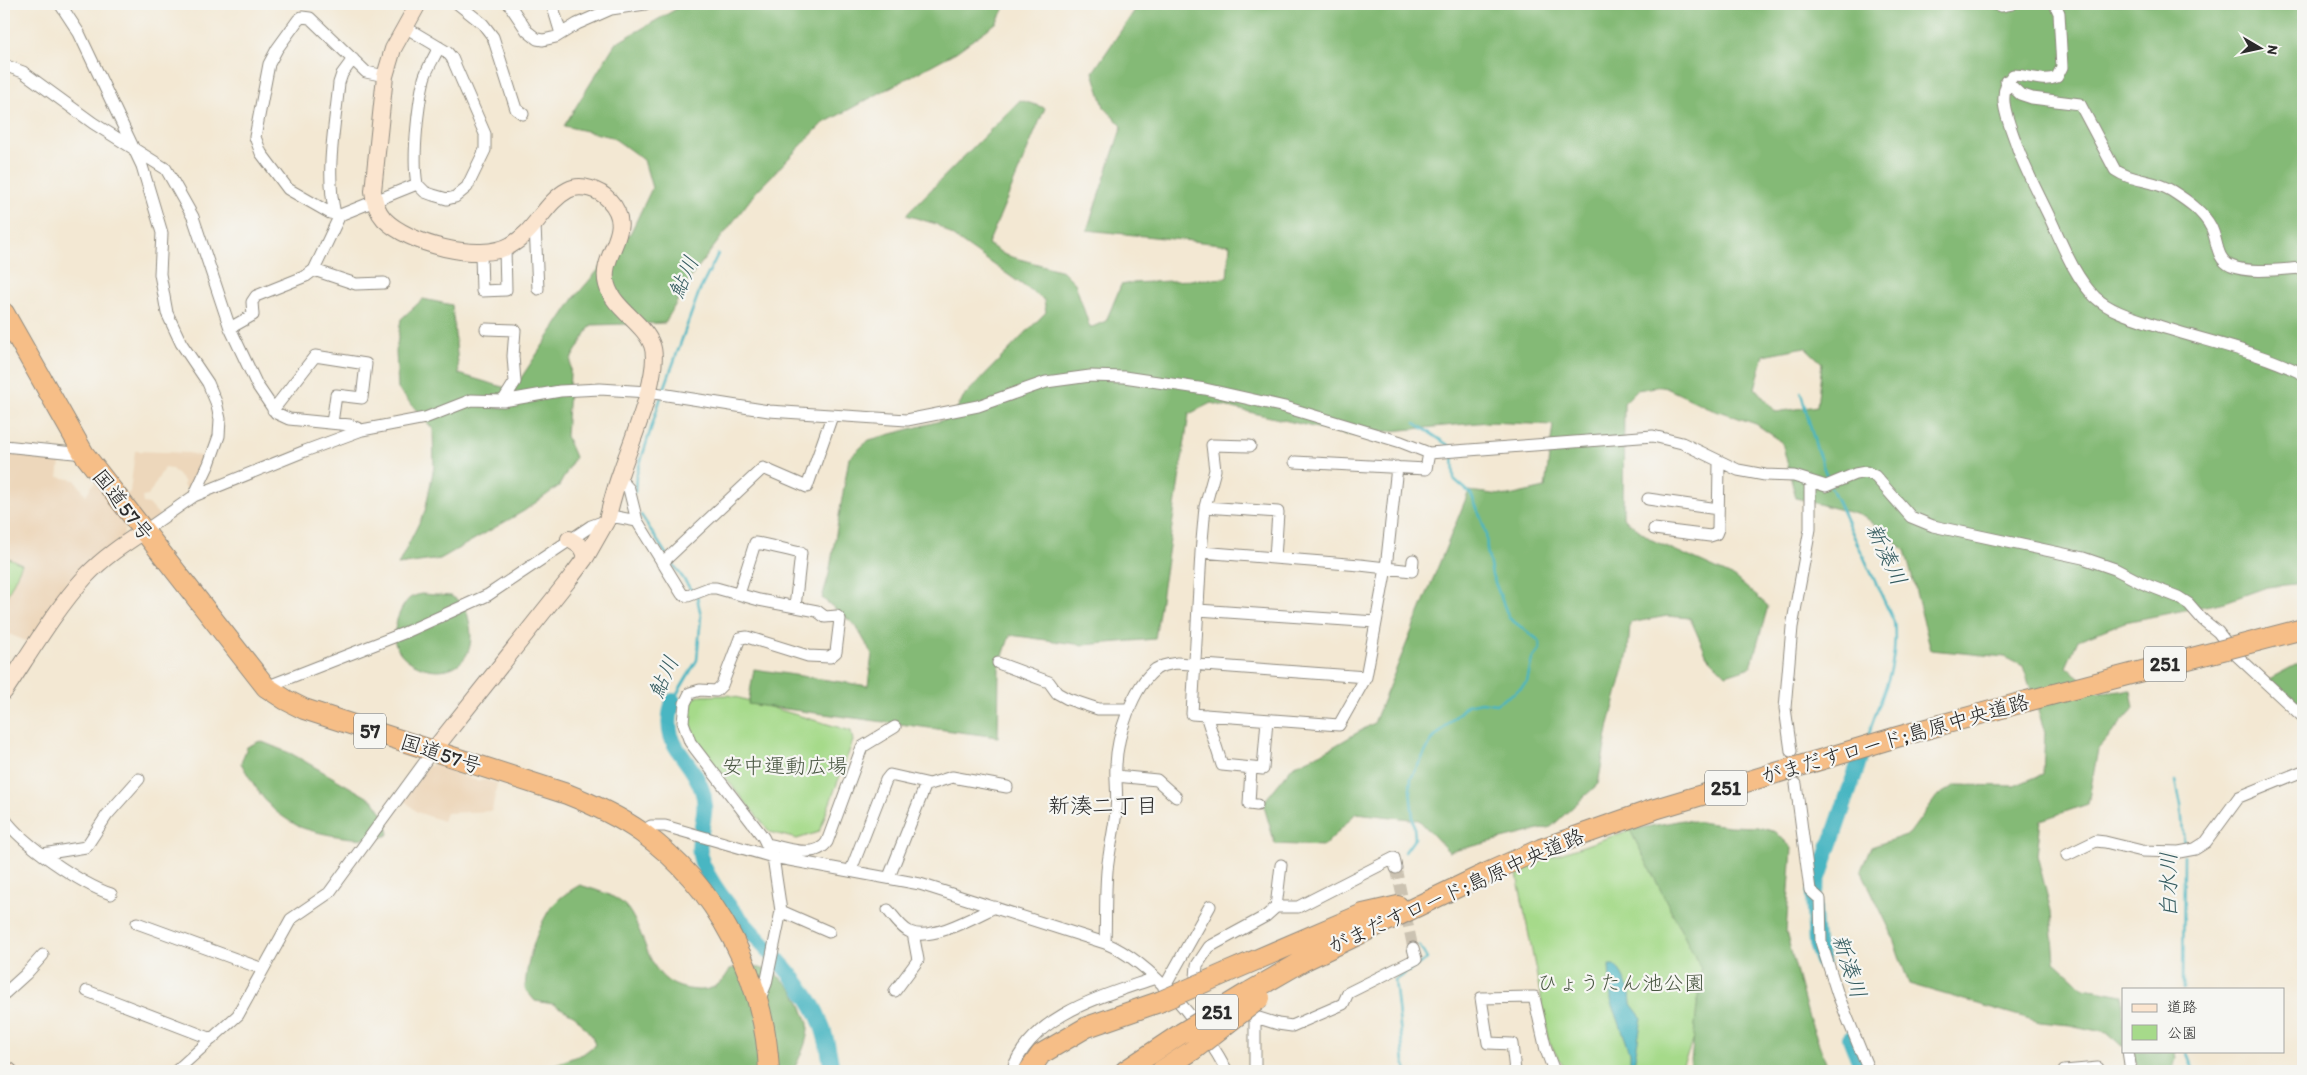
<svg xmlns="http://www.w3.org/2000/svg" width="2307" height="1075" font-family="Itim,'Klee One',sans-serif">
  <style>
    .built { fill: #edd7bb }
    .green { fill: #a6da8a; stroke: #68825a }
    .forest { fill: #84ba76; stroke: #587250; fill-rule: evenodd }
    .water { fill: #48b6c2; stroke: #3a7076 }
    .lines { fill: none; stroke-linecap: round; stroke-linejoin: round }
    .stream { stroke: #48b6c2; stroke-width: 2.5 }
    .river { stroke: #48b6c2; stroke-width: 16 }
    .street-tunnel { stroke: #cbc2b1; stroke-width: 11; stroke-dasharray: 11 5.5; stroke-linecap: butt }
    .street-casing { stroke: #8f8a7f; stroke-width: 13 }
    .secondary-casing { stroke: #8f8a7f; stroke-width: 18 }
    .highway-casing { stroke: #8f8a7f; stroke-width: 22 }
    .street { stroke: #fff; stroke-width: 11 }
    .secondary { stroke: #fbe5cf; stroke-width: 16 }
    .highway { stroke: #f6be87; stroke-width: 20 }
    .highway-bridge-casing { stroke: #8f8a7f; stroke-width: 22; stroke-linecap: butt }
    .highway-bridge { stroke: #f6be87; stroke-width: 20 }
    .labels { text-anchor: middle; stroke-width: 4.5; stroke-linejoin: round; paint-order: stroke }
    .shield { fill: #f6f6f2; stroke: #686867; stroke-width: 1 }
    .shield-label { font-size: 20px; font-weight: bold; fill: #2b2b2b }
    .street-label { font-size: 21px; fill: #2b2b2b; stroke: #f6f6f2 }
    .park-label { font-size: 21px; fill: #4a5743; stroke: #f6f6f2 }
    .water-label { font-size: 22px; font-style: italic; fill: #355c60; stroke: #f6f6f2 }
    .neighbourhood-label { font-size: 22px; fill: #2b2b2b; stroke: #f6f6f2 }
  </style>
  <rect width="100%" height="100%" fill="#f6f6f2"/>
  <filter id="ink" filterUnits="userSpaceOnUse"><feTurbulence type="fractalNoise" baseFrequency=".02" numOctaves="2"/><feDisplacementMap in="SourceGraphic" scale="10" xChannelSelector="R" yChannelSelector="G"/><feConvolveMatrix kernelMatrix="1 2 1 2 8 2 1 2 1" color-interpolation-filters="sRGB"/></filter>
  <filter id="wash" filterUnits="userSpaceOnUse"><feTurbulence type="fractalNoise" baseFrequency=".0096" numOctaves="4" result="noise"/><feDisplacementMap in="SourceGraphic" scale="20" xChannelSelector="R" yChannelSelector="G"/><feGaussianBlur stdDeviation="1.12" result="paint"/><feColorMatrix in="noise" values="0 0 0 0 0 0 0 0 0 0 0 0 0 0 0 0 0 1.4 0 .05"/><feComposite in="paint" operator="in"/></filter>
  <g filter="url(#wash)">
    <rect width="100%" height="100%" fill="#f3e8d3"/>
    <!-- built -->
    <path class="built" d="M4,450L61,456L58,477L75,480L86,495L92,485L97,482L126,522L123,537L28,642L4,632Z
      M135,451L189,453L209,459L191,493L183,485L185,482L172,469L164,468L148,496L142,497L143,503L149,504L160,516L146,527L124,496L130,492Z
      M433,764L444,766L455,773L477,781L485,780L497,783L492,811L446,813L443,821L417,812L404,800L428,767Z"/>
    <!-- green -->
    <path class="green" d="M4,556L22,564L4,602Z
      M729,695L851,731L853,741L819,832L797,839L770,832L697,743C689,728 684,715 692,699L699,696Z
      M1630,830L1674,849L1709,1005L1680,1071H1566L1550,1044L1516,869Z"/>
    <!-- forest -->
    <path class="forest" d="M685,4H1007L996,23L956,52L822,124L756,192L690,278L665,323L591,325L571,359L566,436L575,457L559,486L524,511L440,559L398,565L425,511L434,467L433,429L398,389L396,351L401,319L423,299L452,305L459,374L513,390L575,297L631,232L652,188L644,160L612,137L564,126L615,44Z
      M1139,4H2303V583L2267,587L2225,602L2125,622L2078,640L2066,667L2100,693L2131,690L2134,708L2098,749L2088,804L2041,820L2037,855L2051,911L2055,962L2084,988L2123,995V1047L2107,1033L2070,1025L2040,1022L1909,984L1890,930L1861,870L1871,847L1909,834L1937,796L1956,785L2014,786L2043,774L2045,732L2023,666L2005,657L1931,650L1905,550L1864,516L1796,498L1782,442L1756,424L1707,407L1662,386L1637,390L1624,403L1623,518L1652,540L1734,577L1768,606L1751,667L1726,675L1707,656L1690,618L1667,616L1630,623L1628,653L1609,724L1598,784L1551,827L1449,852L1419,820L1356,813L1324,846L1275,844L1263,803L1293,766L1326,751L1374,723L1469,491L1509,496L1545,488L1553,425L1488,422L1347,435L1211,403L1189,414L1155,639L1083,645L1010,635L999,668L998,737L748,704L754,669L868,686L872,654L856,626L822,598L829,574L849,458L869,440L951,418L965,395L1046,312L1044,300L936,224L906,215L1020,100L1045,108L988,244L1005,255L1063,271L1075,283L1090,328L1106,321L1121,285L1133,283L1227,278L1230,245L1087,230L1122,126L1104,107L1093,72ZM1805,347L1822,363L1817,406L1776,412L1755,388L1764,355Z
      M421,594L451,596L464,604C497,691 401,680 394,639C394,635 395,629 396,624C397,617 404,602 410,598C413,596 418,595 421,594Z
      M2303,661V707L2267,680Z
      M260,741L292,754L374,801L385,817L389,834C373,845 318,834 300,827C292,823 280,815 274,810C261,797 250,779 241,763L247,747Z
      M1683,820L1729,826L1758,827L1776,832L1792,848L1786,932L1808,1015L1829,1071H1690L1701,969L1630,830Z
      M580,885C595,890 618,895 628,909C651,942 645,987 697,990C713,991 723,983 730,969C764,959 794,980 804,1013C806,1017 809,1023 808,1028C808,1041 799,1059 793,1071H537L583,1054L595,1045L592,1036L575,1016L553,1004L535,1001L525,989C526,964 535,934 548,912C555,900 569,891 580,885Z
      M2129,1051H2174L2176,1059L2172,1071H2141Z"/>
    <!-- water -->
    <path class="water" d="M1609,965H1614L1620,971L1630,992L1631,1004L1642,1018L1633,1069L1635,1071H1630V1052L1611,1000Z"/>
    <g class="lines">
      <!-- stream -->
      <path class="stream" d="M663,392L699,292L718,254
        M1801,393L1817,450L1829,482
        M1415,423L1451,447
        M1831,487L1894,622C1899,667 1881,695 1868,736
        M635,492L636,476L661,397
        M641,515L666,554
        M671,561L692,591
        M673,701L697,660L701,616L697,597
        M2176,781L2181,805L2184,847
        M1405,852L1415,838L1410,789L1411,778L1432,740L1467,705L1481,702L1496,704L1520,689L1527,682L1532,659L1540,649V643L1537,639L1509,618L1492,575L1487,550L1486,533L1481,518L1471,494L1454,479L1453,454
        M2183,989L2184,855
        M2186,1051L2194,1071
        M1407,1071L1404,1062L1395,980L1427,959L1419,945"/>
      <!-- river -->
      <path class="river" d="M673,701C659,749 689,752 702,790C711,815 692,840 703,865C727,918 784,956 813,1006C824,1025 829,1049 832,1071
        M1822,961L1816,944L1813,895L1860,759
        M1850,1038L1863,1071"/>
    </g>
  </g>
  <g filter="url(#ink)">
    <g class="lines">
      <!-- street-tunnel -->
      <path class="street-tunnel" d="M1396,868L1413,948"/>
      <defs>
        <path id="street" d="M60,4L79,33L142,166L162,233L160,274L167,313L181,343L208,383L216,402L220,419L219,436L209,464L194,496
          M458,4L483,24L493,37L516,109L523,114
          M509,4L527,31L537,39L543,40L556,37L577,24L611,9L645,4
          M552,4L561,34
          M1993,4L2001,6L2012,4
          M2055,4L2059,13L2062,67L2057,77C2043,83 2028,75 2013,75C1993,95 2011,126 2018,149C2026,171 2038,193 2048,214C2061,241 2073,275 2095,297C2111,312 2135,318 2156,325C2204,341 2257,351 2303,374
          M4,65L23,72L93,123L166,169L193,217L230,328L257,385L276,413L289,419L350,425L362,430
          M385,76L366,72L310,18L302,17L298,20L277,49L269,64L255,137L261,153L288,189L330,213L340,215L417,184L425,192L433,195L447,199L455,197L467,187L485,150V134L452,58L447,52L405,27
          M2006,81L2020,94L2032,98L2080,104L2115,170C2132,182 2154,179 2172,191C2186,200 2203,211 2211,227C2218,240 2215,258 2231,266C2249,274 2284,269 2303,268
          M417,184C412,158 418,105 424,79C427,68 434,58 439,47
          M335,214C325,171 335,127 339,83L342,74L353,59
          M535,226L538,289
          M481,254L482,291L506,290L505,249
          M314,270L356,284L384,283
          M230,328L253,315L252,302L256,296L306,276L314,270L340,215
          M486,329L515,330L513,356L515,382L503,401
          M273,410L315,356L366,364L362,398L336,395L332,423
          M4,446L84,454
          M1295,462L1426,469L1429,453
          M1397,467L1386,568L1366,677L1339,725L1192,714L1201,552L1360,565L1412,571L1413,560
          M619,478L629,489L637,521L682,594L688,596L709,588H716L759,600L817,611L825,617L837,616L840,619L836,652L830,657L808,656L747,637L740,638L722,685L716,691L700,690L690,693L685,703L683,722L690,742L763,837L773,857L781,911L766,984L759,1001
          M1648,499L1718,509
          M1205,507L1215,470L1212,445L1250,446
          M1654,529L1710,536L1716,534L1718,529L1719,463
          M144,531L194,496L305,451L362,430L425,418L471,400L503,401L560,391L600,389L648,392L769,411L907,420L978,406L1046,382L1090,376L1124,377L1205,389L1285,407L1401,442L1429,453L1653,436L1682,443L1738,470L1765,475L1794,476L1826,486L1855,474L1866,472L1875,476L1911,517L1933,526L2083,558L2115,569L2142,583L2178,597L2189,604L2203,620L2218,632L2235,654L2303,717
          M1201,552L1205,507L1278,512L1275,558
          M662,563L763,468L807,487L832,416
          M739,594L755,543C771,545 786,550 801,553L795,607
          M1198,610L1376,622
          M998,663L1049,682L1057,693L1068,699L1098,709H1130
          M266,687L404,633L488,595L591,526L616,517L637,521
          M1206,715L1222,765L1263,769L1267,720
          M1791,751L1785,708L1792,627L1810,529V482
          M1251,768L1249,804L1257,805
          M1116,776L1157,780L1176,797
          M1796,784L1810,890L1820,899L1821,942L1838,995L1869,1071
          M4,818C22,844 81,884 111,894
          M641,832L651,826H665L773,857L920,884L1105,943C1153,963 1203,1026 1227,1071
          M766,844C784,847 815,860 827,842L862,747L895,727
          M43,854L86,847L107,815L139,779
          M2067,855L2096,841L2105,842L2142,851L2179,852L2195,849L2206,842L2239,797L2303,771
          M851,870L886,780L890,775L930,784L952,777L1007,787
          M889,877L926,784
          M1276,907L1281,865
          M888,910C894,917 902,929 910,932C931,942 976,916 995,907
          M781,911L829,932
          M137,923L263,969
          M1105,943C1106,920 1105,895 1107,871C1109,851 1114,831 1116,811C1118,796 1115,781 1116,765C1117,737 1132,687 1156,669C1162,665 1170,664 1177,663L1366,677
          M1164,988L1210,906
          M1195,990L1197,965L1209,947L1266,916L1276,907H1298L1394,858L1396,868
          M87,991L212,1039
          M895,991L918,960L913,933
          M4,994L26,974L43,955
          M1240,1012L1278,1024L1292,1026L1343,1004L1348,993L1416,959L1413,948
          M2128,1051L2131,1071
          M176,1071L238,1015L291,919L329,893L432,752
          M1012,1071C1032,1014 1104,996 1155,978
          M1255,1071V1016
          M1515,1071L1512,1044L1488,1043L1481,998L1534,997L1546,1050L1554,1071
          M2064,1071L2098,1068"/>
        <path id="secondary" d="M418,4L393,49L385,76L373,191C374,201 377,211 384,219C408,244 480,263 511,245C535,232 545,202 568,190C581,183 600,190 609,200C638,231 598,254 607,285C613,308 644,323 652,345C662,371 630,445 621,472C615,488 611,504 607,520L586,557L571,577L432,752
          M569,539L580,546L586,557
          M4,692C30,653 55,610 86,576C103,558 124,544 144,531
          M4,1068L9,1071"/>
        <path id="highway" d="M4,313L84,454L266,687L286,700L304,709L567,794C592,804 618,816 641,832C717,886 765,979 769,1071
          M1228,972L1363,914L1398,906
          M1251,991L1303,961L1487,873L1541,849L1655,809L1897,737L2027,701
          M1029,1071L1041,1054L1087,1027L1159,1002
          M1125,1071L1182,1033
          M1161,1071L1193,1050"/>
      </defs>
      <!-- street casing -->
      <use href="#street" class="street-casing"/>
      <!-- secondary casing -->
      <use href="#secondary" class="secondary-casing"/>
      <!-- highway casing -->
      <use href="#highway" class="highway-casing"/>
      <!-- street -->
      <use href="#street" class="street"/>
      <!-- secondary -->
      <use href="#secondary" class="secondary"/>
      <!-- highway -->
      <use href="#highway" class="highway"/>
      <defs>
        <path id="highway-bridge" d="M2027,701L2303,629
          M1159,1002L1228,972
          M1182,1033L1249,992
          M1193,1050L1260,998"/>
      </defs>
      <!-- highway-bridge casing -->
      <use href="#highway-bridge" class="highway-bridge-casing"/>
      <!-- highway-bridge -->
      <use href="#highway-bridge" class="highway-bridge"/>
    </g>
  </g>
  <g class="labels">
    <!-- shield labels -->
    <g class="shield">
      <rect x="2144" y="646.5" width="42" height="35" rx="4"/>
      <rect x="354" y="713.5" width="32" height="35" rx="4"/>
      <rect x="1705" y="770.5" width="42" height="35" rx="4"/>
      <rect x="1196" y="994.5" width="42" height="35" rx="4"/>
    </g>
    <g class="shield-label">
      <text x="2165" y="671">251</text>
      <text x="370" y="738">57</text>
      <text x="1726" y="795">251</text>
      <text x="1217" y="1019">251</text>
    </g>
    <!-- street labels -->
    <g class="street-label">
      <text transform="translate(123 505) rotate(52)" y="7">国道57号</text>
      <text transform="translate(1895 739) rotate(-16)" y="7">がまだすロード;島原中央道路</text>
      <text transform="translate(441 754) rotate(18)" y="7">国道57号</text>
      <text transform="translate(1456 891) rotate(-24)" y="7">がまだすロード;島原中央道路</text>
    </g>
    <!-- park labels -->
    <g class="park-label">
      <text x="785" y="773">安中運動広場</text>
      <text x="1621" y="990">ひょうたん池公園</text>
    </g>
    <!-- water labels -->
    <g class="water-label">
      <text transform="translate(683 277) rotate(-66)" y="8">鮎川</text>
      <text transform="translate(1887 554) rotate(65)" y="8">新湊川</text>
      <text transform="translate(663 677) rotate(-66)" y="8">鮎川</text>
      <text transform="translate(2168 885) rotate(-90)" y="8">白水川</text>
      <text transform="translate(1850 966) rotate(72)" y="8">新湊川</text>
    </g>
    <!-- neighbourhood labels -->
    <g class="neighbourhood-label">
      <text x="1103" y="813">新湊二丁目</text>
    </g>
  </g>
  <!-- margin -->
  <rect width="2307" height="1075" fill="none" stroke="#f6f6f2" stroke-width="20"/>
  <!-- legend -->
  <rect x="2122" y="988" width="162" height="65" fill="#f6f6f2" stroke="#a5a5a2"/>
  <rect x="2132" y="1004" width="25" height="8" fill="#fbe5cf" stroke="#a5a5a2"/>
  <text x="2167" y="1012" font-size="15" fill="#2b2b2b">道路</text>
  <rect x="2132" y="1025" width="25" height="15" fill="#a6da8a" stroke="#a5a5a2"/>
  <text x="2167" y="1038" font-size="15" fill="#2b2b2b">公園</text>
  <!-- north arrow -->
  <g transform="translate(2260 48) rotate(99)" stroke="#f6f6f2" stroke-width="4" paint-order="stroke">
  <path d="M0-4L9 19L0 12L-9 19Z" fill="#2b2b2b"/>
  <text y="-8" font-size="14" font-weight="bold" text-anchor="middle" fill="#2b2b2b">N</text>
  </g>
</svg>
